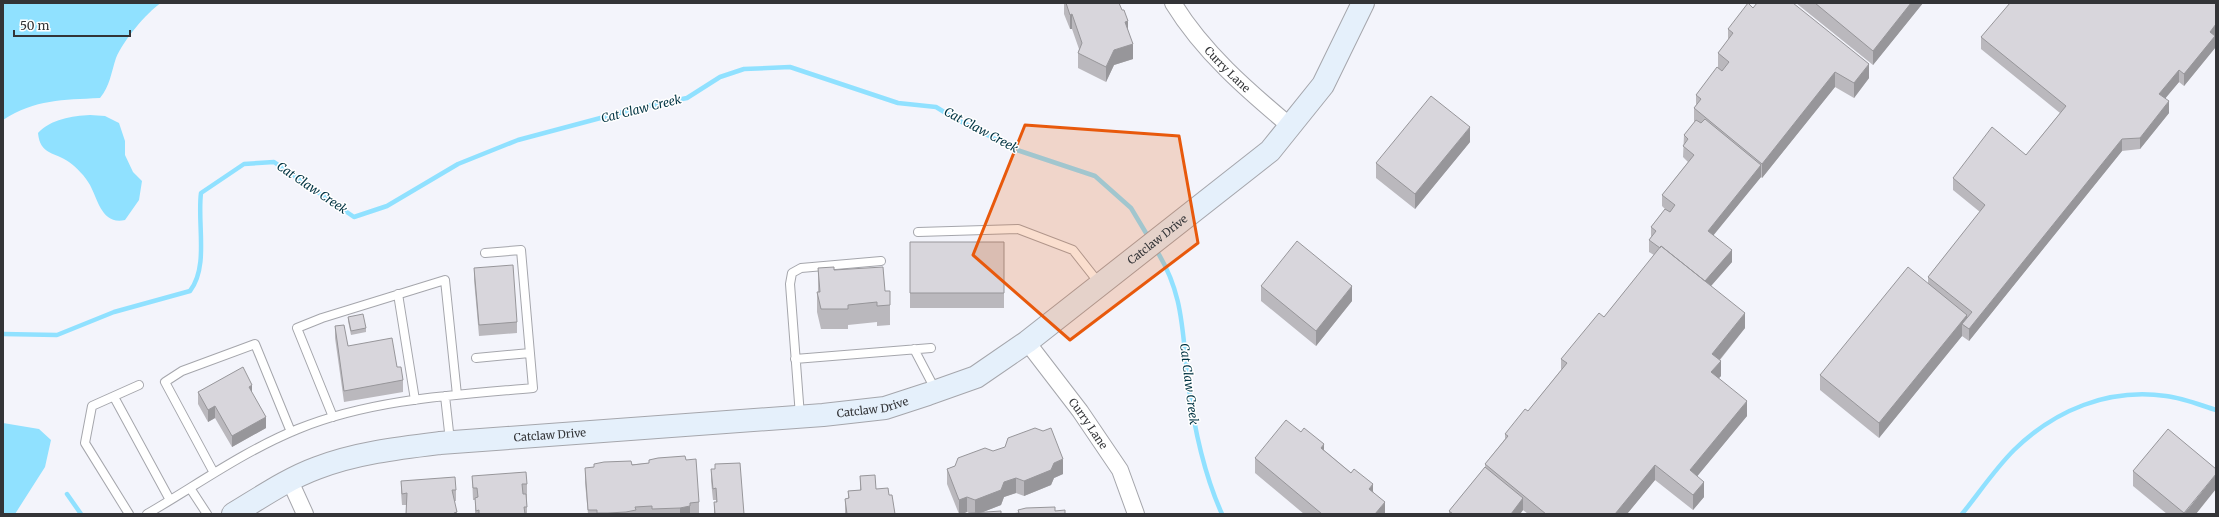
<svg xmlns="http://www.w3.org/2000/svg" width="2219" height="517" font-family="Merriweather,serif">
  <style>
    .water { fill: #90e1ff }
    .lines { fill: none; stroke-linecap: round; stroke-linejoin: round }
    .stream { stroke: #90e1ff; stroke-width: 4.5 }
    .lane-casing { stroke: #a5a6ac; stroke-width: 10 }
    .street-casing { stroke: #a5a6ac; stroke-width: 18 }
    .secondary-casing { stroke: #a5a6ac; stroke-width: 24 }
    .lane { stroke: #fff; stroke-width: 8 }
    .street { stroke: #fff; stroke-width: 16 }
    .secondary { stroke: #e5f0fb; stroke-width: 22 }
    .wall { fill: #bab8bd }
    .shaded-wall { fill: #97969a }
    .building { fill: #d8d6dc; stroke: #97969a }
    .marked { fill: #e8590c; fill-opacity: 0.2; stroke: #e8590c; stroke-width: 3; stroke-linejoin: round }
    .labels { text-anchor: middle; stroke-width: 3; stroke-linejoin: round; paint-order: stroke }
    .street-label { font-size: 11px; fill: #333437; stroke: #fff }
    .water-label { font-size: 12px; font-style: italic; fill: #003342; stroke: #fff }
  </style>
  <rect width="100%" height="100%" fill="#f3f4fb"/>
  <!-- water -->
  <path class="water" d="M3,3H161C146,13 123,41 116,58C111,73 110,86 100,98C62,100 36,99 3,120Z
    M90,115L105,116L119,123L125,141V155L133,172L142,181L139,200L125,220C102,225 98,200 90,185C85,176 77,168 69,162C55,152 40,155 38,133C51,119 72,116 90,115Z
    M3,423L39,429L51,440L45,467L15,514H3Z"/>
  <g class="lines">
    <!-- stream -->
    <path class="stream" d="M1155,248C1184,293 1182,331 1188,382C1194,428 1203,472 1222,514
      M3,334L57,335L114,312L190,291C209,267 197,223 201,193L244,164L274,162L354,217L387,206L458,164L518,140L638,108L687,98L720,77L744,69L790,67L898,103L936,107L954,118L1017,150L1095,176L1131,208L1149,238
      M67,494L81,514
      M1962,514C1979,493 1995,469 2014,450C2055,410 2108,388 2166,396C2183,398 2200,405 2216,410"/>
    <defs>
      <path id="lane" d="M918,232L1018,229L1073,250L1099,283
        M398,294L415,400
        M914,349L936,391
        M476,358L530,353
        M795,359L931,348
        M445,396L450,441
        M114,397L170,500
        M800,416L790,284L792,273L801,268L881,261
        M333,417L297,328L322,318L445,280L457,395
        M214,473L165,382L182,371L255,344L291,432
        M190,488L207,514
        M129,514L85,443L92,406L139,385
        M147,514C197,485 244,451 298,429C372,399 455,395 533,388L521,250L485,253"/>
      <g id="street">
        <path id="s1" d="M1173,3C1203,52 1247,90 1290,126"/>
        <path id="s2" d="M1027,342L1080,411L1120,470L1136,514"/>
        <path d="M290,481L305,514"/>
      </g>
      <g id="secondary">
        <path id="s3" d="M233,514C260,498 287,479 317,468C356,453 399,448 440,443L823,415L885,408L928,394L976,377L1027,342L1270,151L1323,85L1363,3"/>
      </g>
    </defs>
    <!-- lane casing -->
    <use href="#lane" class="lane-casing"/>
    <!-- street casing -->
    <use href="#street" class="street-casing"/>
    <!-- secondary casing -->
    <use href="#secondary" class="secondary-casing"/>
    <!-- lane -->
    <use href="#lane" class="lane"/>
    <!-- street -->
    <use href="#street" class="street"/>
    <!-- secondary -->
    <use href="#secondary" class="secondary"/>
  </g>
  <!-- wall -->
  <path class="wall" d="M1064,3H1119L1128,30L1133,59L1114,65L1106,82L1078,68V53L1079,49L1072,29H1070L1064,14Z
    M1796,3H1923L1873,65Z
    M2216,3V36L2215,37V48L2184,86L2179,82L2165,98L2169,113L2140,149L2122,151L1969,341L1962,336L1879,438L1820,390V375L1928,283V277L1980,212L1953,190V178L2026,155L2060,113L1981,49V37Z
    M1753,8L1869,78L1854,98L1835,87L1762,178L1761,177L1713,235L1732,262L1711,286L1745,328L1720,360L1721,376L1718,378L1747,416L1697,476L1704,497L1693,510L1655,480L1627,514H1528L1523,510L1520,514H1449V511L1485,467V464L1505,439V434L1528,411L1561,370V359L1604,317L1654,255L1649,252V240L1651,237V227L1665,209L1662,206V195L1688,162L1683,157L1684,135L1694,123V108L1696,105V95L1718,68V53L1728,40V29Z
    M1470,142L1415,209L1376,178V163Z
    M910,242H1004V308H910Z
    M474,268L517,322V333L479,336L474,280Z
    M818,268L834,270L885,291L890,305V325L877,326V322L848,325V329H821L817,312V292H818Z
    M1261,286L1352,301L1316,346L1261,301Z
    M348,317L366,328V332L351,335L348,321Z
    M335,326L348,346L397,367L403,380V392L344,402L335,338Z
    M198,392L252,393L266,428L232,447L215,418L208,422L198,404Z
    M1324,450L1373,491L1385,514H1304L1255,473V458Z
    M993,451L1063,474L1054,478L1051,485L1024,496L1016,493L1004,497L1001,505L983,512L969,513L967,512L962,514H959L947,484V469Z
    M649,460H686L699,502V514H588L585,483V468L649,463Z
    M715,464L744,514H714V502H716V500H713L711,481V469H715Z
    M2133,471L2196,514H2167L2133,486Z
    M472,476L527,484V514H475V500H473Z
    M860,476L876,489L889,495L895,514H845V499L848,498V491L860,490Z
    M401,481L456,490V501H454L457,514H406V505H402L401,492Z"/>
  <!-- shaded-wall -->
  <path class="shaded-wall" d="M1911,3H1923L1873,65V51Z
    M1072,14V29H1070V15Z
    M1128,21V36L1125,22Z
    M2216,24L2215,48L2184,86V74L2210,32Z
    M1133,44V59L1114,65L1106,82V67L1114,50Z
    M1869,64V78L1854,98V83Z
    M2179,70V82L2159,106V94Z
    M1835,72V87L1762,178V164Z
    M2169,101V113L2140,149V138Z
    M1470,127V142L1415,209V194Z
    M2122,139V151L1969,341V329Z
    M1761,165V177L1708,242V231Z
    M1732,250V262L1703,295V283Z
    M1352,286V301L1316,346V331Z
    M1745,313V328L1712,369V354Z
    M1967,315V328L1962,324V336L1879,438V423Z
    M1721,361V376L1711,387V372Z
    M252,385V396L249,387Z
    M1747,401V416L1690,485V470Z
    M215,406V418L208,422V410Z
    M266,417V428L232,447V436Z
    M1324,444V459L1321,448Z
    M1063,459V474L1054,478L1051,485L1024,496V481L1054,463Z
    M1655,465V480L1627,514H1615Z
    M2216,474V489L2196,514H2184Z
    M1016,478V493L1004,497L1001,505L978,514H975V500L1004,482Z
    M1704,482V497L1693,510V495Z
    M1373,484V499L1369,489Z
    M967,497V512L962,514H959V500Z
    M1523,498V510L1520,514H1511Z
    M1385,502V514H1375Z
    M690,506V514H680V508Z"/>
  <!-- building -->
  <path class="building" d="M1066,3H1119L1122,10H1124L1128,21L1125,22L1133,44L1114,50L1106,67L1078,53L1082,43L1072,14L1070,15Z
    M1748,3L1753,8L1757,3H1793L1869,64L1854,83L1835,72L1762,164L1694,108L1701,99L1696,95L1717,67L1722,71L1729,62L1718,53L1733,33L1728,29Z
    M1815,3H1911L1873,51Z
    M2010,3H2216V24L2210,32L2215,36L2184,74L2179,70L2159,94L2169,101L2140,138L2122,139L1969,329L1962,324L1972,312L1928,277L1985,205L1953,178L1992,127L2026,155L2066,106L1981,37Z
    M1431,96L1470,127L1415,194L1376,163Z
    M1705,119L1761,165L1708,231L1732,250L1705,281L1661,246L1660,248L1649,240L1656,231L1651,227L1665,209L1670,212L1675,205L1662,195L1694,155L1683,146L1688,139L1684,135L1696,120L1701,123Z
    M1297,241L1352,286L1316,331L1261,286Z
    M910,242H1004V293H910Z
    M1661,246L1745,313L1712,354L1721,361L1711,372L1747,401L1690,470L1704,482L1693,495L1655,465L1615,514H1546L1485,464L1508,436L1505,434L1525,409L1528,411L1567,363L1561,359L1599,313L1604,317Z
    M513,265L517,322L479,325L474,268Z
    M834,267V270L883,267L885,291H890V305L877,306V302L848,305V309H821L817,292H820L818,268Z
    M1908,267L1967,315L1879,423L1820,375Z
    M363,314L366,328L351,331L348,317Z
    M344,325L348,346L392,338L397,367H401L403,380L344,391L335,326Z
    M243,367L252,385L249,387L266,417L232,436L215,406L208,410L198,392Z
    M1286,420L1301,432L1304,428L1324,444L1321,448L1351,473L1354,469L1373,484L1369,489L1385,502L1375,514H1322L1255,458Z
    M1035,428L1043,431L1051,428L1063,459L1054,463L1051,470L1024,481L1016,478L1004,482L1001,490L975,500L967,497L959,500L947,469L955,466L958,458L985,448L993,451L1005,447L1008,438Z
    M2168,429L2216,469V474L2184,513L2133,471Z
    M685,456L686,460L696,459L699,502L690,503V506L680,508L652,509V506L635,507L636,510L626,512L608,513H597V510H588L585,468L594,467V464L604,462L631,461L632,465L649,463V460L658,458Z
    M740,463L744,514H715L714,502H717L716,488L713,489L711,469H715V464Z
    M1485,467L1523,498L1511,514H1453L1449,511Z
    M526,472L527,484H522L523,494H526L527,507H524L525,514H479V510L476,511L475,498L478,497L477,488H473L472,476Z
    M875,475L876,489L888,488L889,495H892L895,514H847L845,499L849,498L848,491L861,490L860,476Z
    M455,477L456,490H452L457,512L454,513V514H406L407,493L402,494L401,481Z
    M1055,507V511L1065,510V514H1011L1019,513L1018,510L1026,508Z
    M1001,511V514H964L971,513Z"/>
  <!-- marked area -->
  <path class="marked" d="M1025,125L1179,136L1198,243L1070,340L973,255Z"/>
  <g class="labels">
    <!-- street labels -->
    <g class="street-label">
      <text dy="4" stroke="none"><textPath href="#s1" startOffset="86">Curry Lane</textPath></text>
      <text dy="4" stroke="none"><textPath href="#s3" startOffset="992">Catclaw Drive</textPath></text>
      <text dy="4" stroke="none"><textPath href="#s3" startOffset="656">Catclaw Drive</textPath></text>
      <text dy="4" stroke="none"><textPath href="#s2" startOffset="102">Curry Lane</textPath></text>
      <text dy="4" stroke="none"><textPath href="#s3" startOffset="332">Catclaw Drive</textPath></text>
    </g>
    <!-- water labels -->
    <g class="water-label">
      <text transform="translate(641 109) rotate(-14)" y="4">Cat Claw Creek</text>
      <text transform="translate(981 130) rotate(28)" y="4">Cat Claw Creek</text>
      <text transform="translate(312 188) rotate(34)" y="4">Cat Claw Creek</text>
      <text transform="translate(1189 384) rotate(83)" y="4">Cat Claw Creek</text>
    </g>
  </g>
  <!-- border -->
  <rect width="2219" height="517" fill="none" stroke="#333437" stroke-width="8"/>
  <!-- scale -->
  <path d="M14 30v6h116v-6" fill="none" stroke="#333437" stroke-width="2"/>
  <text x="20" y="30" font-size="12" fill="#333437" stroke="#ffffff" stroke-width="3" paint-order="stroke">50 m</text>
</svg>
